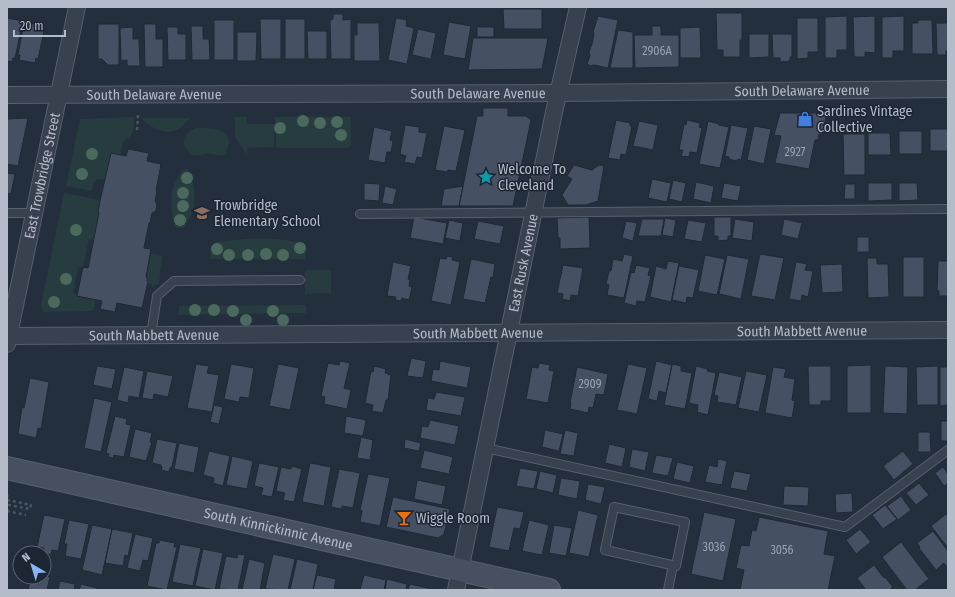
<svg xmlns="http://www.w3.org/2000/svg" width="955" height="597" font-family="'Fira Sans Condensed',sans-serif">
  <style>
    .green { fill: #263c3f }
    .building { fill: #455162; stroke: #1f2835 }
    .lines { fill: none; stroke-linecap: round; stroke-linejoin: round }
    .lane-casing { stroke: #565f6c; stroke-width: 10 }
    .street-casing { stroke: #565f6c; stroke-width: 18 }
    .secondary-casing { stroke: #565f6c; stroke-width: 24 }
    .path { stroke: #44595c; stroke-width: 2.5; stroke-dasharray: 3 3; stroke-linecap: butt }
    .lane { stroke: #38414e; stroke-width: 8 }
    .street { stroke: #38414e; stroke-width: 16 }
    .secondary { stroke: #465061; stroke-width: 22 }
    .tree { fill: #4b6a5d }
    .labels { text-anchor: middle; stroke-width: 3; stroke-linejoin: round; paint-order: stroke }
    .number-label { font-size: 12px; fill: #98a1af }
    .street-label { font-size: 14px; fill: #b4bcc9; stroke: #1d2633 }
    .poi-label { font-size: 14px; fill: #b4bcc9; stroke: #1d2633; text-anchor: start }
  </style>
  <rect width="100%" height="100%" fill="#242f3e"/>
  <!-- green -->
  <path class="green" d="M134,117C134,130 135,134 123,142L120,155L106,180L97,179L94,182L92,191L66,186L80,119Z
    M235,117H247V124H274V147L247,148V155L235,137Z
    M275,117H351V146L348,148H279L276,146Z
    M141,118H191C187,121 183,126 179,129C166,136 150,128 141,118Z
    M195,128C214,128 238,128 225,154C220,157 215,154 210,154C205,153 199,157 194,155C191,155 189,153 187,150C179,141 186,133 195,128Z
    M187,169C194,176 196,200 193,209C192,215 187,221 185,226L182,228H177C171,222 170,198 173,189C174,183 178,177 181,172L183,170Z
    M64,193L95,199L100,201L98,212L99,213L94,240L89,239L83,267H78L73,293L96,299L93,311L43,312L41,305Z
    M245,239C257,239 298,237 305,247V259H211C210,252 209,246 216,242Z
    M151,253L162,256L159,283L152,287V284L147,283V278L146,277Z
    M305,270H331V293L305,294Z
    M306,305V313L179,315V306Z"/>
  <!-- building -->
  <path class="building" d="M503,9H542V29H504Z
    M716,13H742V40H740V57H723V50H717Z
    M333,14H343V20L351,19V59H331L330,20L333,19Z
    M598,16L618,20L608,68L594,65L590,66L587,63L589,59L590,55L589,52L592,44L594,34L593,32Z
    M847,16V50H837V58H825V17Z
    M875,16V53L865,52V57H854L853,17Z
    M904,16V51H893V58H882V17Z
    M7,18L23,21L15,58H13L12,62L7,61Z
    M396,18L407,20L406,26L414,28L407,64L388,60Z
    M797,18H818V52H808V58L797,59Z
    M260,19H281V59H261Z
    M285,19H305V59H285Z
    M214,20H234V60H214Z
    M918,20H932L933,54H912V23H918Z
    M24,22L45,26L38,59L36,58L35,63L19,60L20,55H18Z
    M449,22L471,26L465,59L443,55Z
    M357,23H379L380,61H354V35H357Z
    M936,23H948V51H946V55H937Z
    M98,24H119V65H108L102,59H98Z
    M144,24H156V39H163V67H145Z
    M191,26H203V39H209L210,60H192Z
    M652,26H661V35H679V67L635,68L634,35H652Z
    M133,27V39H139L140,66H127V60L121,61L120,28Z
    M167,27H178V34H186V60H168Z
    M477,27H494V37H477Z
    M700,27L701,58H680V28Z
    M418,29L436,33L431,59L412,55Z
    M618,30L633,32V68H610Z
    M307,31H327V59H308Z
    M237,32H257L256,61H237Z
    M749,34H769V57L749,58Z
    M772,34H792V57H790V61L780,62V58H773Z
    M473,38H548L542,69L468,70Z
    M483,108H508V116H526L531,120L513,206H459L477,116H483Z
    M780,113H827L822,135L819,134L818,140H815L809,169L775,163L781,136L774,135Z
    M28,118L18,166L7,164V119Z
    M616,120L630,123V126H632L626,155L621,154L620,160L608,158Z
    M687,120L700,123L699,127L702,128L697,153L690,152L689,157L681,156L683,150H679L684,124L686,125Z
    M639,121L658,125L653,150L633,146Z
    M708,121L719,124V125L729,127L720,168L699,164Z
    M405,125L419,127V132L427,133L422,158L417,157L415,164L404,162L406,156L400,154Z
    M731,125L748,128L741,160L738,159L737,161L729,159V157L725,156Z
    M444,126L465,130L456,171L448,170L447,172L435,170Z
    M754,126L771,129L764,164L747,160Z
    M374,127L392,131L390,140L393,141L391,152H387L385,163L368,160Z
    M930,129H948V151H930Z
    M899,131H922V154H899Z
    M868,133H890L891,155H868Z
    M843,134H865V175H844Z
    M128,149L149,153L147,161L161,164L156,191H157L155,201L157,204L156,211L152,213L150,223H149L144,248L151,249L146,277H147V281L148,282L142,308L117,303L115,312L100,309L102,301L77,296L83,267L88,268L99,213L98,212L100,201L111,153L126,156Z
    M574,165L592,170L599,165L604,166L598,201L586,205H568L562,195L572,179L567,176Z
    M7,173L15,174L11,194L7,193Z
    M652,179L671,183L667,202L648,198Z
    M673,180L686,183L682,202L669,199Z
    M696,182L714,186L711,203L693,199Z
    M364,183L380,184L379,201L364,200Z
    M724,183L741,186L738,201L721,198Z
    M868,183H892V200L868,201Z
    M899,183H917L918,200L899,201Z
    M845,184H855V199H844Z
    M385,186L397,189L393,205L382,203Z
    M463,186L459,206H441L444,189Z
    M414,217L447,223L443,244L410,238Z
    M589,217L590,248L560,249V238H558L557,218Z
    M714,217H731V236H728V240L718,241V236H714Z
    M665,218L676,220L673,237L662,235Z
    M642,219H664L661,236H638Z
    M735,219L754,222L752,241L732,238Z
    M784,219L802,223L798,239L781,235Z
    M449,220L463,223L460,241L445,238Z
    M688,220L706,223L702,242L684,239Z
    M478,221L504,226L500,244L474,239Z
    M626,221L637,223L633,241L622,238Z
    M857,237H869V252H857Z
    M624,254L633,256L624,298L607,295L609,285L606,284L609,271H611L613,259L622,261Z
    M760,254L784,258L775,300L751,296Z
    M705,255L725,259L717,295L698,291Z
    M727,255L749,259L741,299L719,294Z
    M447,256L453,257L452,260L460,262L451,305L431,301L440,258L446,259Z
    M903,257H924V297H903Z
    M867,258H877V264H888L889,297L868,298Z
    M471,259L495,264L493,278L491,277L485,303L463,299Z
    M668,261L679,263L671,302L650,297L656,266L666,269Z
    M938,261H948V296H939V291H937Z
    M393,262L411,266L408,279L410,280L409,286L412,287L409,300L402,298L401,301L395,300L396,297L387,296Z
    M796,262L807,264L805,270L813,271L808,297L802,295L801,301L789,299Z
    M842,264L843,292L822,293L820,265Z
    M563,265L583,268L578,296L571,295L570,301L562,299L563,294L557,293Z
    M636,265L650,268L648,275L651,276L645,302L637,301L636,306L624,303L631,272L634,273Z
    M679,266L699,270L693,298L687,297L686,303L672,300Z
    M411,358L426,361L423,378L407,376Z
    M340,361L350,363L344,388L351,390L347,409L324,404L325,397L321,396L328,363L339,365Z
    M440,361L471,367L467,388L431,381L433,369L439,370Z
    M656,361L672,365L666,393L659,391L657,401L648,399Z
    M539,363L550,365L549,370L554,371L548,403L526,399L532,367L538,368Z
    M196,364L209,366L207,373L219,375L212,412L187,408Z
    M231,364L254,368L249,398L240,397L239,402L224,399Z
    M278,364L299,368L290,410L269,406Z
    M628,364L647,368L637,414L617,410Z
    M672,364L681,366V371L692,373L685,409L664,405Z
    M871,365V413H847V366Z
    M97,366L116,369L112,389L93,385Z
    M374,366L386,369L385,373L391,375L388,400H386L383,413L372,411L373,405L365,403L371,371L373,372Z
    M696,366L708,369L707,371L716,373L708,415L697,412L698,405L689,403Z
    M808,366H831V401H821V405H809Z
    M885,366L908,367L907,414L883,413Z
    M938,366V405H917L916,367Z
    M124,367L144,371L139,398L129,396L128,403L117,400Z
    M577,367L608,374L604,395L596,394L593,408L589,407L588,413L570,409L571,403H570Z
    M773,367L786,369L784,377L795,379L792,400L795,401L792,418L765,413Z
    M940,367H948V405L940,406Z
    M147,371L173,376L168,397L154,394L153,400L142,398Z
    M746,371L767,375L759,412L738,408Z
    M719,372L742,377L736,405L717,402L718,396L714,395Z
    M30,378L49,382L41,429L38,428L36,438L18,434L22,407L24,408Z
    M436,392L465,397L461,416L426,410L428,398L434,399Z
    M94,398L112,402L101,452L84,448Z
    M214,405L223,407L219,424L210,422Z
    M115,416L127,419L126,424L131,425L124,457L114,455L113,458L108,457L109,454L106,453Z
    M346,416L366,420L363,436L344,433Z
    M430,420L459,426L455,445L420,438L422,426L428,427Z
    M941,421H948V441H941Z
    M135,429L152,433L150,442H152L146,461L129,457Z
    M545,430L563,434L559,451L542,447Z
    M565,430L578,433L574,456L560,454Z
    M918,432H930L931,452H918Z
    M361,437L373,440L370,460L357,458Z
    M157,439L177,443L172,467L170,468L169,472L161,470L162,467L161,465L152,463Z
    M405,439L421,443L419,451L404,448Z
    M179,443L199,447L194,473L174,469Z
    M609,444L626,448L622,467L605,463Z
    M632,449L649,452L645,471L629,467Z
    M424,450L453,457L449,474L420,468Z
    M209,451L230,456L223,486L213,483L214,478L203,475Z
    M903,451L913,464L894,480L883,466Z
    M656,455L673,458L668,476L652,473Z
    M232,456L253,461L247,489L226,485Z
    M718,459L727,461L722,485L705,482L709,465L717,467Z
    M677,462L694,466L690,483L673,479Z
    M259,463L279,467L272,497L261,495L263,488L254,486Z
    M310,463L331,467L324,506L302,502Z
    M292,466L302,469L294,502L283,500L285,493L276,491L281,467L291,469Z
    M943,467L948,474V483L944,486L935,473Z
    M520,468L538,471L534,489L516,486Z
    M339,469L360,473L353,508L342,506V509L331,507Z
    M540,471L557,475L553,493L536,489Z
    M734,471L751,474L747,491L730,488Z
    M368,474L390,478L380,526L360,522L362,511L360,510Z
    M561,478L580,481L577,499L558,495Z
    M417,480L446,486L442,505L414,499Z
    M919,483L929,495L916,505L906,493Z
    M588,484L605,487L601,504L585,500Z
    M784,486L809,487L808,506L783,505Z
    M852,493L853,512L836,513L835,494Z
    M901,496L911,510L898,520L887,506Z
    M393,497L450,509L444,534L438,538L386,527Z
    M885,505L897,519L883,529L872,515Z
    M497,507L524,512L520,529L514,528L509,551L489,547Z
    M578,510L598,515L589,557L569,553Z
    M704,512L736,519L723,581L691,574Z
    M946,514L948,517V548L931,526Z
    M44,515L65,519L58,551L52,550L51,555L43,553L44,548L37,547Z
    M759,517L828,531L824,554L835,556L828,590H740L744,570L736,568L741,545L749,546L752,530L756,531Z
    M69,520L89,524L81,559L65,556L67,544H64Z
    M529,520L549,525L542,555L522,551Z
    M92,525L112,529L102,575L82,570Z
    M554,525L572,528L566,556L549,553Z
    M112,529L133,533L128,556L125,555L123,566L105,563Z
    M860,529L871,542L856,554L846,540Z
    M933,531L948,551L947,568L944,563L936,570L919,548L920,547L917,543Z
    M135,534L153,538L148,561L143,560L140,571L127,568Z
    M159,540L175,543L174,547H177L167,590L147,586L156,543H159Z
    M901,542L929,579L915,590H907L882,557Z
    M180,544L201,548L193,586L172,582Z
    M203,549L223,553L215,590L195,586Z
    M238,554L245,555L238,590L219,589L226,556L237,558Z
    M273,554L295,559L288,590L265,589Z
    M249,559L265,563L260,590H242Z
    M297,559L318,564L313,590H290Z
    M874,565L884,578L885,577L893,587L891,588L893,590H866L857,578Z
    M44,575L50,577L47,590H28L31,577H44Z
    M317,575L336,579L334,590H313Z
    M364,575L386,580L384,590H360Z
    M387,579L407,584L406,590H385Z
    M60,581L75,584L74,590H58Z
    M81,584L97,588V590H79Z
    M410,584L428,588L430,590H408Z"/>
  <g class="lines">
    <defs>
      <path id="lane" d="M7,213H34
        M360,214L948,209
        M151,335L157,296L174,281L300,280
        M486,448L845,527L948,450
        M614,507L685,522L676,566L605,550Z
        M668,590L673,565"/>
      <g id="street">
        <path id="s1" d="M7,95L558,93L948,89"/>
        <path id="s2" d="M9,336L948,330"/>
        <path id="s3" d="M7,344L77,7"/>
        <path id="s4" d="M456,590L554,112L578,7"/>
      </g>
      <g id="secondary">
        <path id="s5" d="M7,468L549,590"/>
      </g>
    </defs>
    <!-- lane casing -->
    <use href="#lane" class="lane-casing"/>
    <!-- street casing -->
    <use href="#street" class="street-casing"/>
    <!-- secondary casing -->
    <use href="#secondary" class="secondary-casing"/>
    <!-- path -->
    <path class="path" d="M137,130L138,115
      M7,498L8,492
      M7,500L31,505L30,509L9,505L7,511
      M7,511L26,515"/>
    <!-- lane -->
    <use href="#lane" class="lane"/>
    <!-- street -->
    <use href="#street" class="street"/>
    <!-- secondary -->
    <use href="#secondary" class="secondary"/>
  </g>
  <!-- trees -->
  <g class="tree">
    <circle cx="303" cy="121" r="6"/>
    <circle cx="337" cy="122" r="6"/>
    <circle cx="320" cy="123" r="6"/>
    <circle cx="280" cy="128" r="6"/>
    <circle cx="341" cy="135" r="6"/>
    <circle cx="92" cy="154" r="6"/>
    <circle cx="82" cy="174" r="6"/>
    <circle cx="187" cy="178" r="6"/>
    <circle cx="183" cy="193" r="6"/>
    <circle cx="183" cy="206" r="6"/>
    <circle cx="180" cy="220" r="6"/>
    <circle cx="76" cy="230" r="6"/>
    <circle cx="300" cy="248" r="6"/>
    <circle cx="217" cy="249" r="6"/>
    <circle cx="266" cy="254" r="6"/>
    <circle cx="229" cy="255" r="6"/>
    <circle cx="248" cy="255" r="6"/>
    <circle cx="283" cy="255" r="6"/>
    <circle cx="66" cy="279" r="6"/>
    <circle cx="54" cy="302" r="6"/>
    <circle cx="195" cy="310" r="6"/>
    <circle cx="214" cy="310" r="6"/>
    <circle cx="233" cy="311" r="6"/>
    <circle cx="273" cy="311" r="6"/>
    <circle cx="246" cy="320" r="6"/>
    <circle cx="283" cy="320" r="6"/>
  </g>
  <!-- icons -->
  <defs>
    <symbol id="shop-bare" viewBox="-9 -9 18 18"><path d="M-5-2.5h2.3a2.7 3.5 0 0 1 5.4 0H5L5.5 6h-11ZM-1.5-2.5h3a1.5 2.3 0 0 0-3 0Z" fill="#3f7fe0" stroke="#1d2633" stroke-width="2.5" paint-order="stroke"/></symbol>
    <symbol id="sight-bare" viewBox="-9 -9 18 18"><path d="M0-6L1.8-2.2L6-1.7L2.9 1.2L3.7 5.4L0 3.3L-3.7 5.4L-2.9 1.2L-6-1.7L-1.8-2.2Z" fill="#0f9aa8" stroke="#1d2633" stroke-width="2.5" paint-order="stroke"/></symbol>
    <symbol id="school-bare" viewBox="-9 -9 18 18"><path d="M0-5L7-2L0 1L-7-2ZM-4 1L0 2.5L4 1V4Q0 6-4 4Z" fill="#8d6e63" stroke="#1d2633" stroke-width="2.5" paint-order="stroke"/></symbol>
    <symbol id="bar-bare" viewBox="-9 -9 18 18"><path d="M-6-5H6L.8 .8V4.5H3.5V6h-7V4.5H-.8V.8Z" fill="#e8710a" stroke="#1d2633" stroke-width="2.5" paint-order="stroke"/></symbol>
  </defs>
  <g fill-rule="evenodd">
    <use href="#shop-bare" x="794" y="108" width="22" height="22"/>
    <use href="#sight-bare" x="475" y="166" width="22" height="22"/>
    <use href="#school-bare" x="191" y="202" width="22" height="22"/>
    <use href="#bar-bare" x="393" y="507" width="22" height="22"/>
  </g>
  <g class="labels">
    <!-- number labels -->
    <g class="number-label">
      <text x="657" y="55">2906A</text>
      <text x="795" y="156">2927</text>
      <text x="590" y="388">2909</text>
      <text x="714" y="551">3036</text>
      <text x="782" y="554">3056</text>
    </g>
    <!-- street labels -->
    <g class="street-label">
      <text dy="5" stroke="none"><textPath href="#s1" startOffset="795">South Delaware Avenue</textPath></text>
      <text dy="5" stroke="none"><textPath href="#s1" startOffset="471">South Delaware Avenue</textPath></text>
      <text dy="5" stroke="none"><textPath href="#s1" startOffset="147">South Delaware Avenue</textPath></text>
      <text dy="5" stroke="none"><textPath href="#s3" startOffset="172">East Trowbridge Street</textPath></text>
      <text dy="5" stroke="none"><textPath href="#s4" startOffset="334">East Rusk Avenue</textPath></text>
      <text dy="5" stroke="none"><textPath href="#s2" startOffset="793">South Mabbett Avenue</textPath></text>
      <text dy="5" stroke="none"><textPath href="#s2" startOffset="469">South Mabbett Avenue</textPath></text>
      <text dy="5" stroke="none"><textPath href="#s2" startOffset="145">South Mabbett Avenue</textPath></text>
      <text dy="5" stroke="none"><textPath href="#s5" startOffset="278">South Kinnickinnic Avenue</textPath></text>
    </g>
    <!-- poi labels -->
    <g class="poi-label">
      <text x="817" y="116">Sardines Vintage<tspan x="817" dy="16">Collective</tspan></text>
      <text x="498" y="174">Welcome To<tspan x="498" dy="16">Cleveland</tspan></text>
      <text x="214" y="210">Trowbridge<tspan x="214" dy="16">Elementary School</tspan></text>
      <text x="416" y="523">Wiggle Room</text>
    </g>
  </g>
  <!-- border -->
  <rect width="955" height="597" fill="none" stroke="#b4bcc9" stroke-width="16"/>
  <!-- north arrow -->
  <g transform="translate(32 565) rotate(322)"><circle r="19" fill="#1d2633" stroke="#59626f"/>
  <path d="M0-3L7 15L0 10L-7 15Z" fill="#8ab4f8"/>
  <text y="-6" font-size="11" font-weight="bold" text-anchor="middle" fill="#b4bcc9">N</text>
  </g>
  <!-- scale -->
  <path d="M14 30v6h51v-6" fill="none" stroke="#b4bcc9" stroke-width="2"/>
  <text x="20" y="30" font-size="12" fill="#b4bcc9" stroke="#1d2633" stroke-width="3" paint-order="stroke">20 m</text>
</svg>
